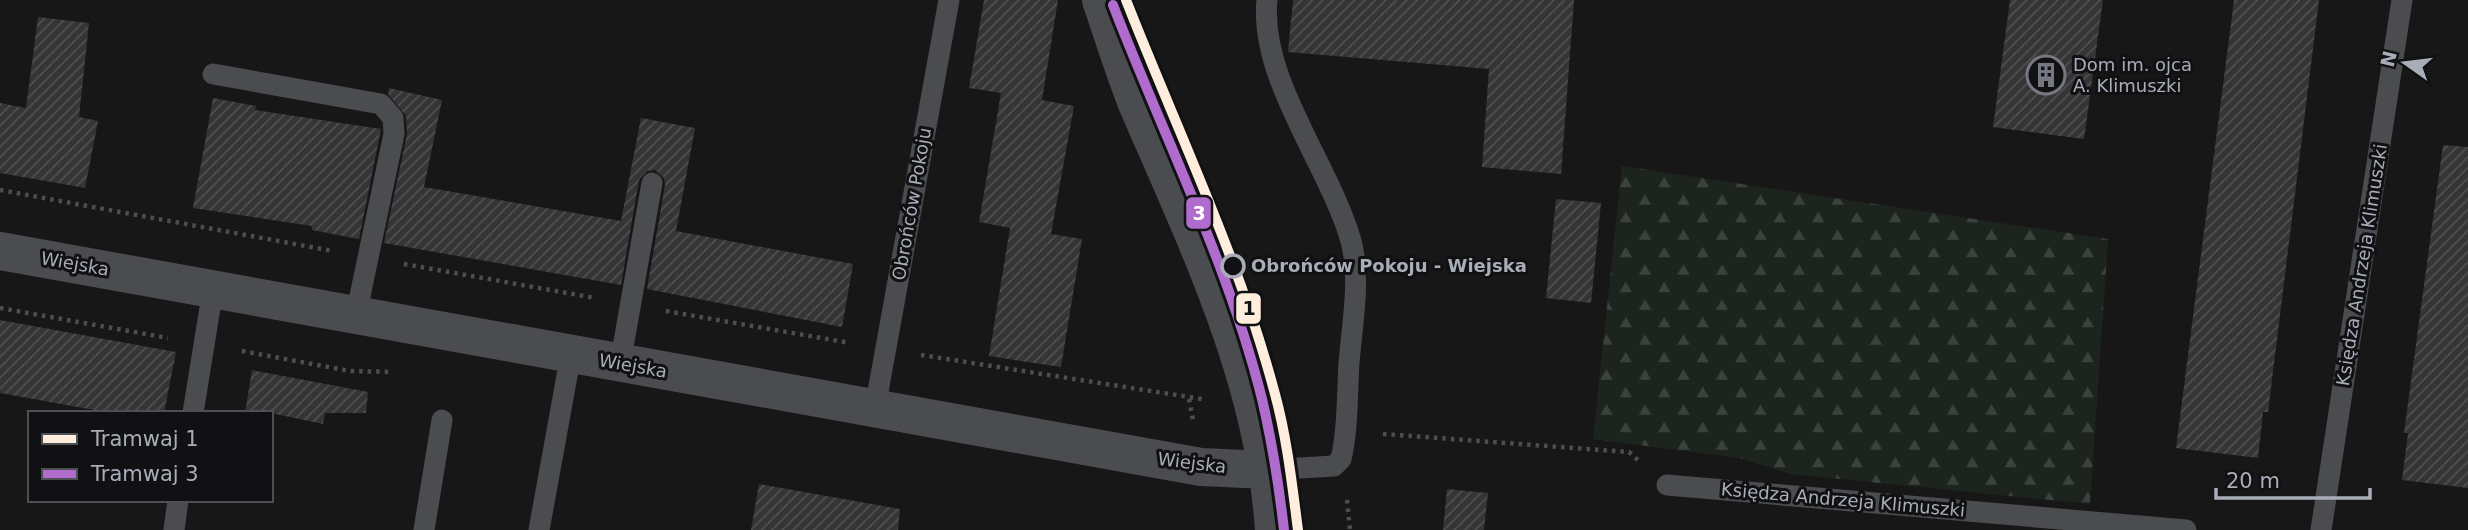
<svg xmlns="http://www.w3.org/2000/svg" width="2468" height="530" font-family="'DejaVu Sans',sans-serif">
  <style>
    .forest { fill: url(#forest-firs) }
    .building { fill: url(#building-hatch) }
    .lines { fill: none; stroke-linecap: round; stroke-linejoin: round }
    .path { stroke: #4d4e52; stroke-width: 4.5; stroke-dasharray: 3.5 5; stroke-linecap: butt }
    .service { stroke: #4b4c50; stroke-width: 21 }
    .minor { stroke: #4b4c50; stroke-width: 38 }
    .tram-1-casing { stroke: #111113; stroke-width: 16 }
    .tram-2-casing { stroke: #111113; stroke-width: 16 }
    .tram-1 { stroke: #fed; stroke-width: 10 }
    .tram-2 { stroke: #b06ccc; stroke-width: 10 }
    .stop-dot { fill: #111113; stroke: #a8adb8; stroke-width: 3.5 }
    .labels { text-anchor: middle; stroke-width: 6; stroke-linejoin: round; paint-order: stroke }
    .poi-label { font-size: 18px; fill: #a8adb8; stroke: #111113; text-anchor: start }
    .street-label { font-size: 18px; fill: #a8adb8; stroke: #111113 }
    .stop-label { font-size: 18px; font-weight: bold; fill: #a8adb8; stroke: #111113; text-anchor: start }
    .line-badge { stroke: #111113; stroke-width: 2.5 }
    .badge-label { font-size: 19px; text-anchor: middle; font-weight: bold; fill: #fff }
    .pale-badge-label { font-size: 19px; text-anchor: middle; font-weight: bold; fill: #111 }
  </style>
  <defs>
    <pattern id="forest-firs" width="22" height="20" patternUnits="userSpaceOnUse" patternTransform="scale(1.75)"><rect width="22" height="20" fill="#1d241e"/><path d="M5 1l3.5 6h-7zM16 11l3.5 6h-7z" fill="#3b413d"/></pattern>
    <pattern id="building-hatch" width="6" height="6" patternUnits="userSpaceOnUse" patternTransform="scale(1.75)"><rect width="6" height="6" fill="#353536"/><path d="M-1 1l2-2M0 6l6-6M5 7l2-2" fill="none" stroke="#4f5051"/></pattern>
  </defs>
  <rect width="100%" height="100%" fill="#171717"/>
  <!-- forest -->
  <path class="forest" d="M1622,166L2108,239L2090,504L1790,474L1739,458L1593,439Z"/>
  <!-- building -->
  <path class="building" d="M984,0H1058L1042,100L1074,106L1051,234L1082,239L1061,367L989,356L1010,228L979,222L1001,93L969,88Z
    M1293,0H1574L1561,174L1482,167L1489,69L1288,52Z
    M2010,0H2103L2084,139L1993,127Z
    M2234,0H2319L2268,412H2263L2258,458L2176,448Z
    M38,17L89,23L79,117L98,121L85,188L0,173V103L26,108Z
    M389,88L442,100L424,187L621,221L641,118L695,128L676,231L853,264L842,327L647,289L665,185L664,178L655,170L647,171L639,180L621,285L384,243L407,134L406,116L388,94Z
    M213,98L256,106L255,110L381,129L359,239L312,230V226L193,208Z
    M2443,145L2468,147V488L2402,480L2408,433H2404Z
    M1556,199L1601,203L1591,303L1546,298Z
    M0,320L176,352L164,413H111L0,393Z
    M252,370L368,392L366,413H325L323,424L271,413H245Z
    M759,484L900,509L898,530H751Z
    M1447,489L1488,493L1484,530H1443Z"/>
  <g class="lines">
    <!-- path -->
    <path class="path" d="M0,190L333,251
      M404,264L595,298
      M0,308L168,338
      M666,311L850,343
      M242,351L350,371L392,372
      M921,355L1202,399
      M1189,399L1193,420
      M1383,434L1629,452L1640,462
      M1347,500L1350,530"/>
    <!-- service -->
    <path class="service" d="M1267,0C1259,79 1329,164 1351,241C1361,279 1352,325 1349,363C1347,395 1348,429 1341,459L1334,466L1267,470
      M213,74L381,104L393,118L394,134L356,315
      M620,364L652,183
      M875,408L949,0
      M193,413L213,289
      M1667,485L2186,530
      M174,530L178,500
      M424,530L442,420
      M539,530L571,354
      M2321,530L2402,0"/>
    <!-- minor -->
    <path class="minor" d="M1101,0C1113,35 1124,71 1138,106C1197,243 1264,378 1274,530
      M0,251L1201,467L1267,470"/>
    <defs>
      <path id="tram-1" d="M1126,0C1177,130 1239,258 1275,394C1287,438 1292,484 1298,530"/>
      <path id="tram-2" d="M1113,5C1163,135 1228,263 1262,399C1272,442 1279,486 1284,530"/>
    </defs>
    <!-- tram-1 casing -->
    <use href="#tram-1" class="tram-1-casing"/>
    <!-- tram-2 casing -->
    <use href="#tram-2" class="tram-2-casing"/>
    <!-- tram-1 -->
    <use href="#tram-1" class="tram-1"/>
    <!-- tram-2 -->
    <use href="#tram-2" class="tram-2"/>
  </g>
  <!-- icons -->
  <defs>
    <symbol id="building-ring" viewBox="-11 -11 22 22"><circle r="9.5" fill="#111113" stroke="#757880" stroke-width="1.5"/><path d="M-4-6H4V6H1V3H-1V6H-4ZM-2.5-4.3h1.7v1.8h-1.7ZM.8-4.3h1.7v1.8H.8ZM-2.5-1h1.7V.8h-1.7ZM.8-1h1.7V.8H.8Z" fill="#757880"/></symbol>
  </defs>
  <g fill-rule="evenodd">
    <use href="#building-ring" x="2024" y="53" width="44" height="44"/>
  </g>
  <!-- markers -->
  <circle class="stop-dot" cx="1233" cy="266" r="11"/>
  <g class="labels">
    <!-- poi labels -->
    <g class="poi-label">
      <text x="2073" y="71">Dom im. ojca<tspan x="2073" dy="21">A. Klimuszki</tspan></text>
    </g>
    <!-- street labels -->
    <g class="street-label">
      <text transform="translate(912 204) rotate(-80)" y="6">Obrońców Pokoju</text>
      <text transform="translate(75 264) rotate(10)" y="6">Wiejska</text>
      <text transform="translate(2362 265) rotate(-81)" y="6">Księdza Andrzeja Klimuszki</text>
      <text transform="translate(633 366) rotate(10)" y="6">Wiejska</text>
      <text transform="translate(1192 463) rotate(7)" y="6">Wiejska</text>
      <text transform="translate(1843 500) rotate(5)" y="6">Księdza Andrzeja Klimuszki</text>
    </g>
    <!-- stop labels -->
    <g class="stop-label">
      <text x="1251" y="272">Obrońców Pokoju - Wiejska</text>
    </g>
  </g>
  <g class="line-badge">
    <rect x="1185" y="196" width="27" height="34" rx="7" fill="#b06ccc"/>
    <rect x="1235" y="292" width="27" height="33" rx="7" fill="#fed"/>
  </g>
  <g class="badge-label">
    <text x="1199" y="220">3</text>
  </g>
  <g class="pale-badge-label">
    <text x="1249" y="315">1</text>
  </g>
  <!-- legend -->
  <rect x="28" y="411" width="245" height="91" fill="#111113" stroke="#4d4f55" stroke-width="2"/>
  <rect x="42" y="434" width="35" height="10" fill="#ffeedd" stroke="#4d4f55" stroke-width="2"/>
  <text x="91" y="446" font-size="21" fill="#a8adb8">Tramwaj 1</text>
  <rect x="42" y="469" width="35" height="10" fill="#b06ccc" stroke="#4d4f55" stroke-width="2"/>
  <text x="91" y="481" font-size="21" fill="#a8adb8">Tramwaj 3</text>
  <!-- north arrow -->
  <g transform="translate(2405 63) rotate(284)" stroke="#111113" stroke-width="5" paint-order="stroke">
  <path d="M0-5L12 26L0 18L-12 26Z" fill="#a8adb8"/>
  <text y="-10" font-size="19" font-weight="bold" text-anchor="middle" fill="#a8adb8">N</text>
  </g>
  <!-- scale -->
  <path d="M2216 488v10h154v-10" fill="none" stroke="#a8adb8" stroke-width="3.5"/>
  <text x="2226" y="488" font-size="21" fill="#a8adb8" stroke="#111113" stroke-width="5" paint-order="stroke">20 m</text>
</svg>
